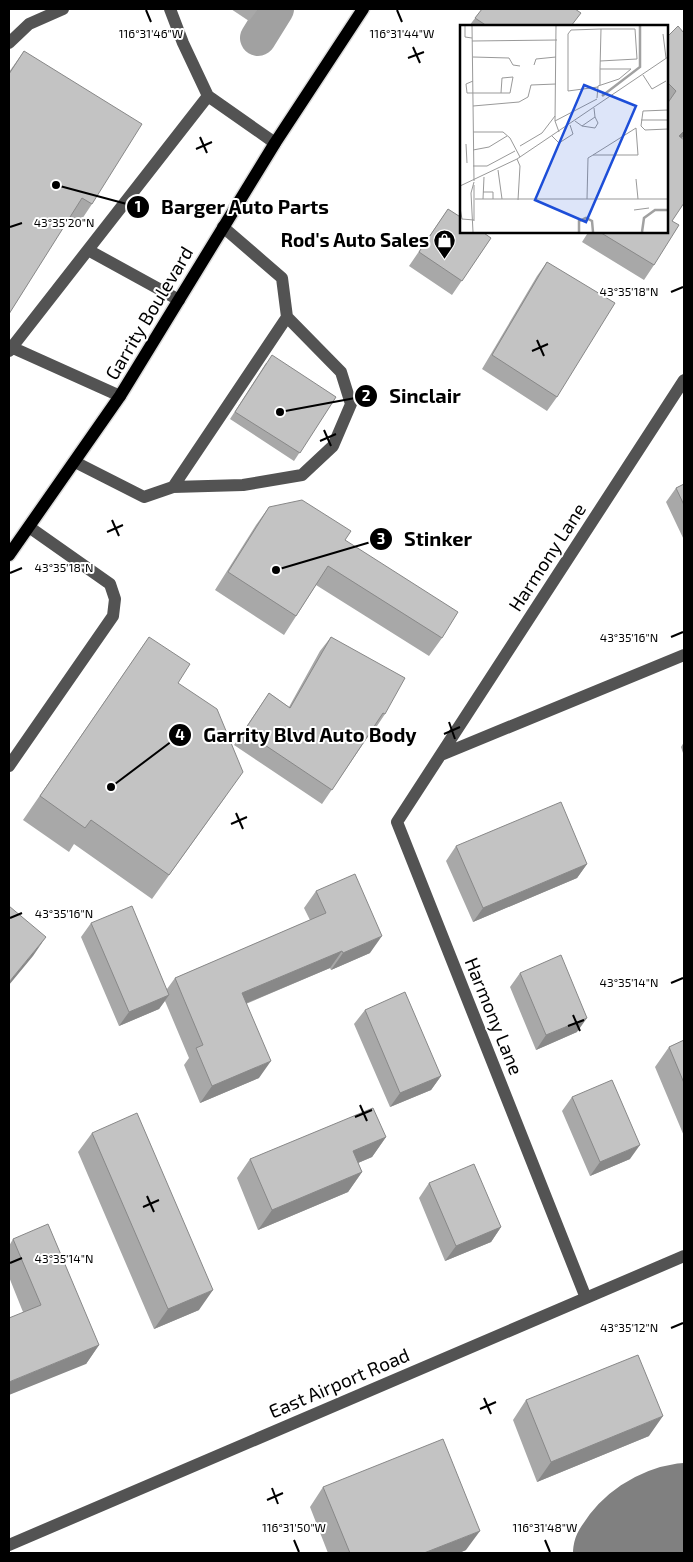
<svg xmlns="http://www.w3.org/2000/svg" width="693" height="1562" font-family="'Exo 2',sans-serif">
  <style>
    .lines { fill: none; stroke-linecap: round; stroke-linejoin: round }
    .canal { stroke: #a1a1a1; stroke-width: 36 }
    .taxiway { stroke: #808080; stroke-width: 92 }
    .major-casing { stroke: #dbdbdb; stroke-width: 15 }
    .minor { stroke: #535353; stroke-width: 12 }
    .major { stroke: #000; stroke-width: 12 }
    .wall { fill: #a8a8a8 }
    .shaded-wall { fill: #888 }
    .building { fill: #c3c3c3; stroke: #888 }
    .ticks { fill: none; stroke: #000; stroke-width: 2 }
    .labels { text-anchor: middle; stroke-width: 4; stroke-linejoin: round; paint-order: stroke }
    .poi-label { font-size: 19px; font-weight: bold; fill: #000; stroke: #fff; text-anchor: end }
    .street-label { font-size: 19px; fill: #000; stroke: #fff }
    .inset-river { fill: none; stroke: #a1a1a1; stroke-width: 2.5 }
    .inset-road { fill: none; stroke: #999; stroke-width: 1 }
    .view { fill: #1d4ed8; fill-opacity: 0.15; stroke: #1d4ed8; stroke-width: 2.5 }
    .inset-edge { fill: none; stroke: #000; stroke-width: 2.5 }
    .ticks-label { font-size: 12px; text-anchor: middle; fill: #000; stroke: #fff; stroke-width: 4; stroke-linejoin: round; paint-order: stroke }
    .leader { fill: none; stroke: #000; stroke-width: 2 }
    .callout-dot { fill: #000; stroke: #fff; stroke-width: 2 }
    .mark-label { font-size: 15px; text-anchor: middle; font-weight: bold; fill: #fff }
    .callout-label { font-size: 20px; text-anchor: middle; font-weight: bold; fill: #000; stroke: #fff; stroke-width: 4; stroke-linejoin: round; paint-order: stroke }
  </style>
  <rect width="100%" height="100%" fill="#fff"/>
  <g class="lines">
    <!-- canal -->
    <path class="canal" d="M258,38L276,9"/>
    <!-- taxiway -->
    <path class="taxiway" d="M619,1553C633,1529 657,1513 684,1509"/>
    <defs>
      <path id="major" d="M9,555L120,396L275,143L363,9"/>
    </defs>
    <!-- major casing -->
    <use href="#major" class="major-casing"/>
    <!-- minor -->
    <path class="minor" d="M170,9L183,43L208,96
      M9,43L29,24L63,9
      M88,250L179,300
      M11,347L120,396
      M9,351L208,96L275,143
      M75,462L144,497L173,487L287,317L282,278L223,227
      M173,487L243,485L302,475L333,446L351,404L341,372L287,317
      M441,755L684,655
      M9,766L113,616L115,599L110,584L29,527
      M586,1298L397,822L684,380
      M9,1545L684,1256"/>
    <!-- major -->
    <use href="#major" class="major"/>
  </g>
  <!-- wall -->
  <path class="wall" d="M231,9H258L249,21Z
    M482,9L571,26H469Z
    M667,37L684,136L682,138L672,221L654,265L644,280L582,242L589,231H667Z
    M24,51L92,204L76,228L66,222L9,314V72Z
    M448,209L491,238L452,295L409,266Z
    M547,262L557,397L547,411L482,369L537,276Z
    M266,363L336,397L294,461L230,419Z
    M684,484V540L666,502L676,488Z
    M269,507L345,540L442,638L429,656L316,585L284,635L215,590L256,525Z
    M149,637L178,683L226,796L152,899L74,844L69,852L23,820Z
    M331,637L385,714L375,729L374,728L322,804L234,745L269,693L289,707L320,651Z
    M684,742V756L681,747Z
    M456,846L587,864L577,878L473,922L446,861Z
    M316,891L370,953L331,970L330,968L246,1004L259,1078L200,1103L184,1065L189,1058L165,1001L159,1009L119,1026L81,937L91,923L167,989L175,978L310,920L304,908Z
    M520,973L577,1032L536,1050L510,987Z
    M365,1010L441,1076L431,1090L390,1107L354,1024Z
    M684,1040V1136L655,1067L669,1047Z
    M572,1097L630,1159L590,1176L562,1111Z
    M92,1133L199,1310L154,1329L78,1152Z
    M386,1137L372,1157L358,1163L362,1172L348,1192L258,1230L237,1178L250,1159Z
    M429,1183L501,1227L491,1242L445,1261L419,1198Z
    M13,1239L99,1345L86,1364L23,1312L9,1277V1246Z
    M526,1400L649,1436L537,1482L513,1420Z
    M323,1487L466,1550L459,1553H328L310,1507Z"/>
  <!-- shaded-wall -->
  <path class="shaded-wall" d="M684,131V136L669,151L679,136Z
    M587,864L577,878L473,922L483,908Z
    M382,936L370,953L331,970L343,953Z
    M46,937L33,956L9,985V982Z
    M342,951L330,968L230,1010L242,993Z
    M169,995L159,1009L119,1026L129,1012Z
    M587,1018L577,1032L536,1050L546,1035Z
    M271,1061L259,1078L200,1103L212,1086Z
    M441,1076L431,1090L390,1107L400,1093Z
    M386,1137L372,1157L339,1171L353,1151Z
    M640,1145L630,1159L590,1176L600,1162Z
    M362,1172L348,1192L258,1230L272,1210Z
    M501,1227L491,1242L445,1261L456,1246Z
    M213,1290L199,1310L154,1329L168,1309Z
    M99,1345L86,1364L9,1395V1382Z
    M663,1416L649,1436L537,1482L551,1462Z
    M480,1531L466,1550L459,1553H424Z"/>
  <!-- building -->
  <path class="building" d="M482,9H575L581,13L571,26H487L475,18Z
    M678,26L684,33V131L679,136L684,140V203L672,221L679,225L654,265L598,231H667V104L676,91L667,82V37Z
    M24,51L142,124L92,204L82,198L9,314V74Z
    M448,209L462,218V231H481L491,238L462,281L419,252Z
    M547,262L615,303L557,397L492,355Z
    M272,355L336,397L300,453L235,412Z
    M684,484V505L676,488Z
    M302,500L351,531L345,540L458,612L442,638L328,566L296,616L228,572L269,507Z
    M149,637L190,664L178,683L217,709L243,772L169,875L91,820L85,828L40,796Z
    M331,637L405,678L385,714L383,713L332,790L244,731L269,693L290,708Z
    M561,802L587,864L483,908L456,846Z
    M355,874L382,936L343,953L342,951L242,993L271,1061L212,1086L196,1048L203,1045L175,978L326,913L316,891Z
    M9,906L46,937L9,982Z
    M132,906L169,995L129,1012L91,923Z
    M561,955L587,1018L546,1035L520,973Z
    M405,992L441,1076L400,1093L365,1010Z
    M684,1040V1083L669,1047Z
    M612,1080L640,1145L600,1162L572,1097Z
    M373,1108L386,1137L353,1151L362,1172L272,1210L250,1159Z
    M137,1113L213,1290L168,1309L92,1133Z
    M474,1164L501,1227L456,1246L429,1183Z
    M48,1224L99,1345L9,1382V1318L41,1305L13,1239Z
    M638,1355L663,1416L551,1462L526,1400Z
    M443,1439L480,1531L424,1553H350L323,1487Z"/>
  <!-- ticks -->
  <path class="ticks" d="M146,10L151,22M397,10L402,22M413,47L420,63M408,58L424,52M200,137L207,153M196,149L212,142M10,227L22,223M671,292L683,287M537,340L544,356M532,351L548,344M324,430L331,446M320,441L336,434M112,520L119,536M107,532L123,525M10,573L22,568M671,637L683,632M449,722L455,739M444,734L460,727M236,813L243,829M231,824L247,817M10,918L22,913M671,983L683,978M573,1015L580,1031M568,1026L584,1020M360,1105L367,1121M355,1117L372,1110M147,1196L154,1212M143,1207L159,1200M10,1263L22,1258M671,1328L683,1323M484,1398L491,1414M480,1409L496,1402M272,1488L278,1504M267,1500L283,1493M294,1540L299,1552M545,1540L550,1552"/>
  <!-- icons -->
  <defs>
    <symbol id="shop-pin" viewBox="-11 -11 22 30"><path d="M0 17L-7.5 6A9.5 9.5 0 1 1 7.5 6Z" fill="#000" stroke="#fff"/><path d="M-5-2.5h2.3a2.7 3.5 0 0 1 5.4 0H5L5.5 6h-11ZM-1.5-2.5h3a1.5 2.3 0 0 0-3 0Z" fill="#fff"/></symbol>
  </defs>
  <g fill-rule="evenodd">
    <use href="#shop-pin" x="432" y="228" width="25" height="34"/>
  </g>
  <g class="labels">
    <!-- poi labels -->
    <g class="poi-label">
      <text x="429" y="247">Rod's Auto Sales</text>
    </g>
    <!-- street labels -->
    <g class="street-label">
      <text transform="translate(149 313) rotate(-59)" y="7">Garrity Boulevard</text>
      <text transform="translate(547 557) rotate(-57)" y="7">Harmony Lane</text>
      <text transform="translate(494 1016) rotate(68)" y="7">Harmony Lane</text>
      <text transform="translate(339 1383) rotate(-23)" y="7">East Airport Road</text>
    </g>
  </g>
  <!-- overview -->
  <g transform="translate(460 25)">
    <rect width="208" height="208" fill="#fff"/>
    <path class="inset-river" d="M142,71L180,42V0M119,207V196L126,193L132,196L133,207M182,207L184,193L195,185H208"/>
    <path class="inset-road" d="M5,0V12L12,13M12,0L14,156M96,0L95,96L99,107M203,9L206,33M12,16L97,15M13,32L49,33L53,40L60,41M140,36L177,34L175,4H141M74,40L76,34L96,32M140,44V60M183,50L192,64L206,56M13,56L6,59L7,68H50L53,52L42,53L41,68M137,73L138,61L159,54L171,44H140L141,4L111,5L108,9V66L138,62M13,81L59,77L68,72L71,60L96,59M208,85L183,86L181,101L185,105L208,104M181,95H208M95,96L137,74M115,96L122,101L135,92L134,83M122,101L135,103L138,98L135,92M13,107H43L50,113L60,132M92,111L99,118L113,109L110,100M6,119L7,138M60,121L82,108L95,91M13,125L29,122L47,111M57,134L60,141L58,175M13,141H27L55,126M38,145L42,174M176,154L178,174M0,161L57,134L208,32M23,167H33V174M15,174H208M23,174L24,152M127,174L128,133L133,130H178L176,103L133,130M0,183L2,194L14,195M174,185L189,183M14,196V160M13,207L11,168L14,157"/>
    <path class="view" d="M124,60L176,81L126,197L75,175Z"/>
    <rect width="208" height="208" class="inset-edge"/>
  </g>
  <g class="ticks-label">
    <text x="151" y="38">116°31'46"W</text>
    <text x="402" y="38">116°31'44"W</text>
    <text x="64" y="227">43°35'20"N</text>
    <text x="629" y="296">43°35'18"N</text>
    <text x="64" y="572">43°35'18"N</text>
    <text x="629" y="642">43°35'16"N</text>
    <text x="64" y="918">43°35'16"N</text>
    <text x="629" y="987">43°35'14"N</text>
    <text x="64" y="1263">43°35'14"N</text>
    <text x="629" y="1332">43°35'12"N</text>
    <text x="294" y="1532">116°31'50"W</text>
    <text x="545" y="1532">116°31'48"W</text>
  </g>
  <!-- callouts -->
  <path class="leader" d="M56 185L138 207M280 412L366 396M276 570L381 539M111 787L180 735"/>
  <g class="callout-dot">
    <circle cx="56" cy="185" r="5"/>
    <circle cx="280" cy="412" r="5"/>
    <circle cx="276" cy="570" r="5"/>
    <circle cx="111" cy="787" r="5"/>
    <circle cx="138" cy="207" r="12"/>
    <circle cx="366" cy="396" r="12"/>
    <circle cx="381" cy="539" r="12"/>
    <circle cx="180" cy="735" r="12"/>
  </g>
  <g class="mark-label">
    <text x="138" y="212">1</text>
    <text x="366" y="401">2</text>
    <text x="381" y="544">3</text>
    <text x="180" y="740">4</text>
  </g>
  <g class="callout-label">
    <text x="245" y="214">Barger Auto Parts</text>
    <text x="425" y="403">Sinclair</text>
    <text x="438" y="546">Stinker</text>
    <text x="310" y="742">Garrity Blvd Auto Body</text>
  </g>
  <!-- border -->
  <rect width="693" height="1562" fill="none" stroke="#000000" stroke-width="20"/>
</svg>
